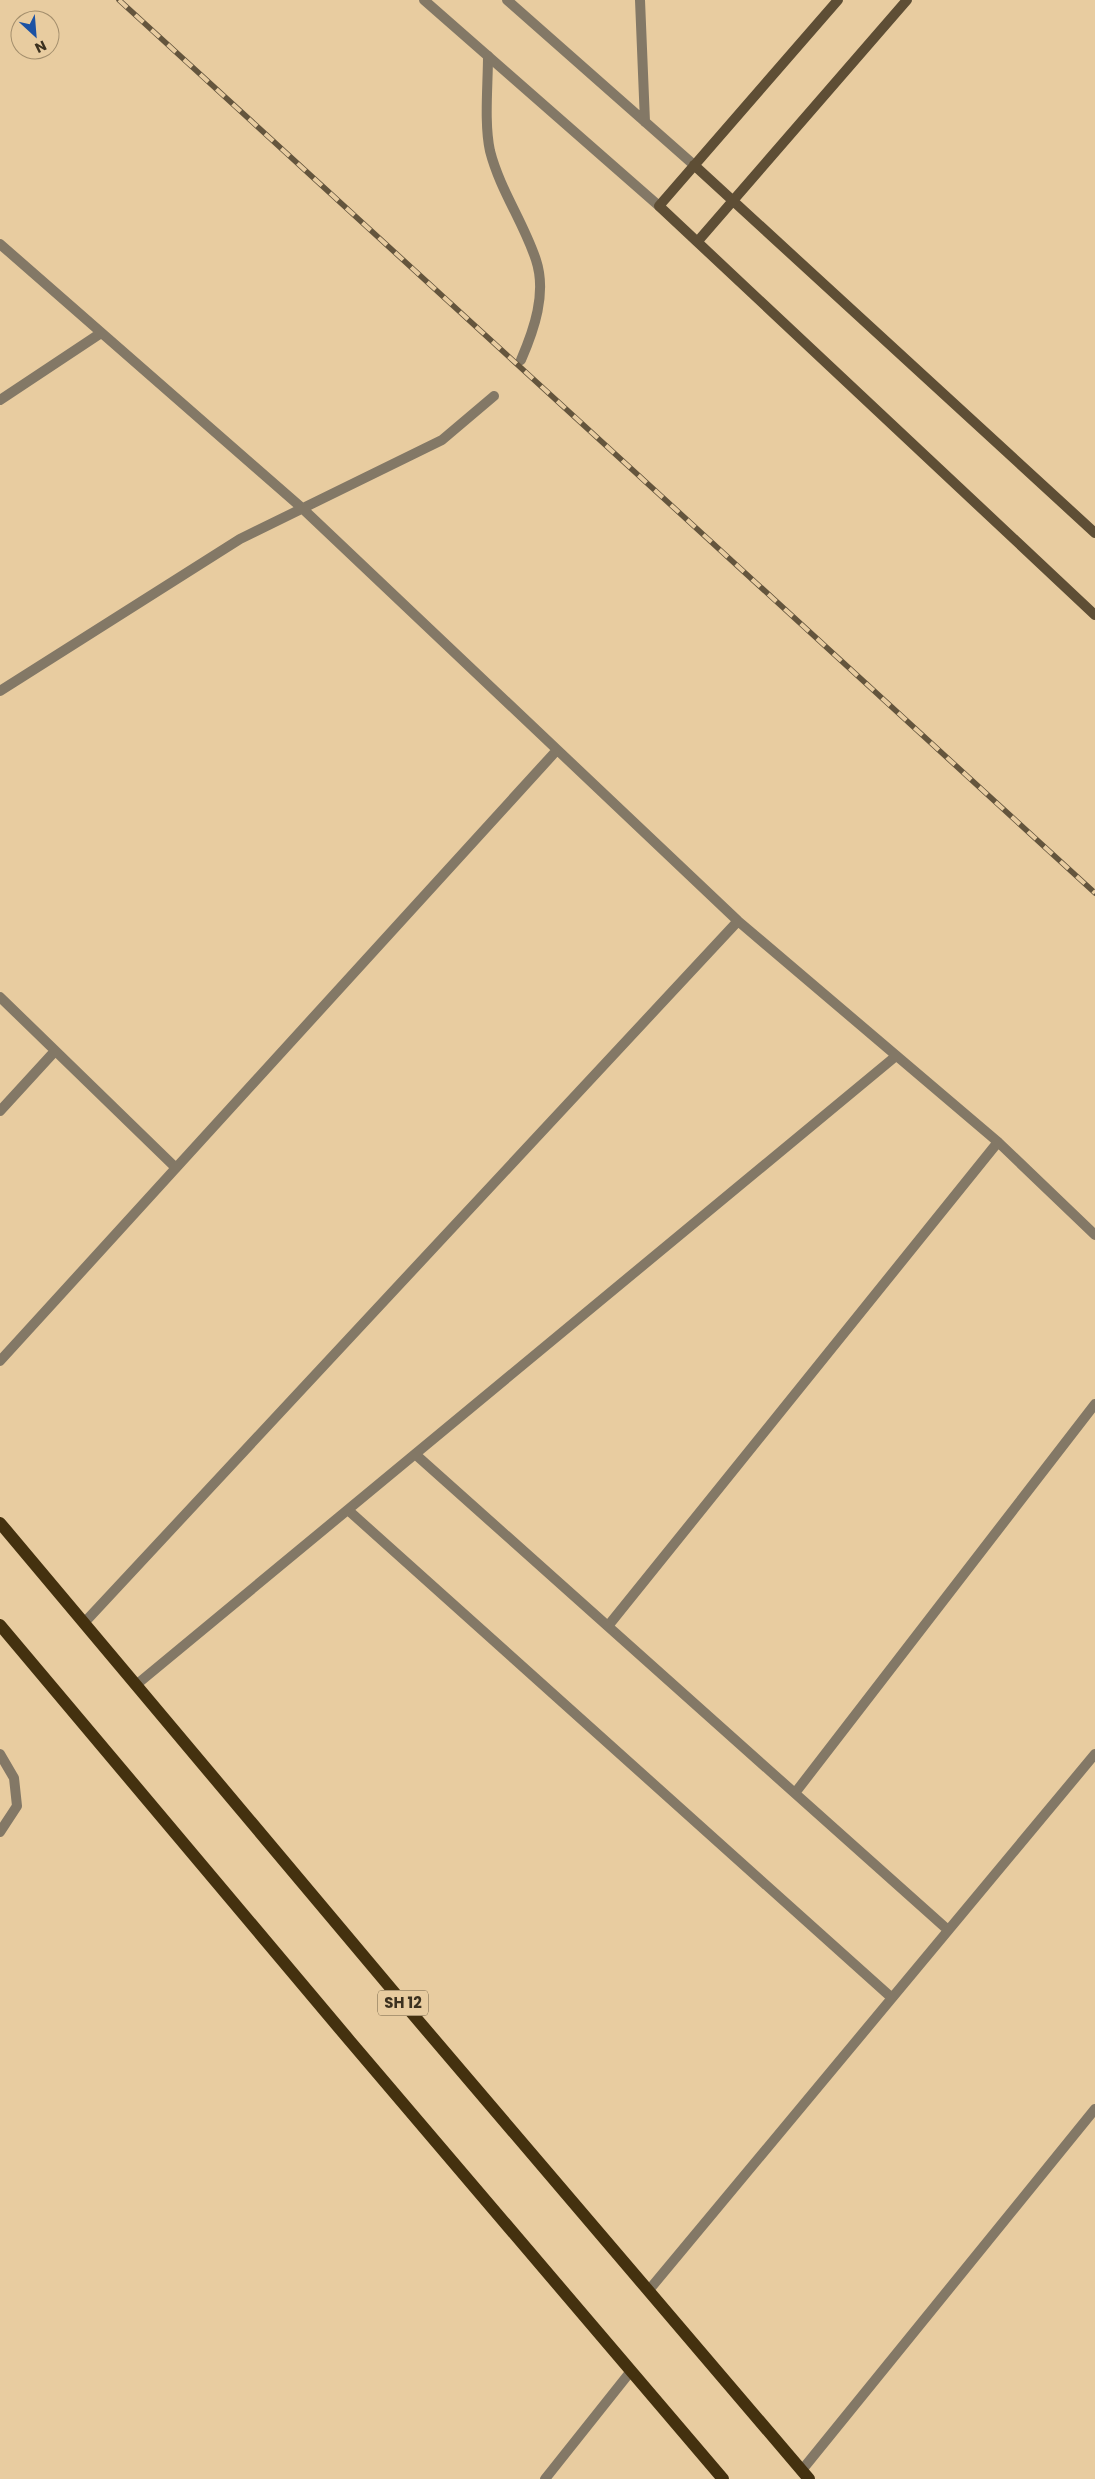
<svg xmlns="http://www.w3.org/2000/svg" width="1095" height="2479" font-family="Poppins,sans-serif">
  <style>
    .lines { fill: none; stroke-linecap: round; stroke-linejoin: round }
    .lane { stroke: #837866; stroke-width: 10 }
    .street { stroke: #837866; stroke-width: 10 }
    .secondary { stroke: #5e4e35; stroke-width: 10 }
    .primary { stroke: #44310f; stroke-width: 12 }
    .rail-casing { stroke: #64553d; stroke-width: 5.5 }
    .rail { stroke: #e8cca0; stroke-width: 4; stroke-dasharray: 11; stroke-linecap: butt }
    .labels { text-anchor: middle; stroke-width: 4; stroke-linejoin: round; paint-order: stroke }
    .shield { fill: #e8cca0; stroke: #706046; stroke-width: 1 }
    .shield-label { font-size: 15px; font-weight: bold; fill: #3c311f }
  </style>
  <rect width="100%" height="100%" fill="#e8cca0"/>
  <g class="lines">
    <!-- lane -->
    <path class="lane" d="M488,56C488,85 484,123 490,151C500,190 524,223 536,260C547,293 534,330 521,360
      M0,244L302,508L738,921L998,1142L1095,1235
      M0,400L101,333
      M0,691L240,539L442,440L494,396
      M0,997L176,1168
      M0,1111L55,1051
      M0,1361L557,750
      M415,1454L948,1930
      M348,1510L892,1998
      M84,1623L738,921
      M608,1626L998,1142
      M136,1685L896,1056
      M795,1793L1095,1404
      M649,2290L1095,1754
      M802,2470L1095,2109"/>
    <!-- street -->
    <path class="street" d="M424,0L659,206
      M507,0L694,165
      M640,0L645,122
      M0,1754L14,1778L17,1806L0,1832
      M545,2479L631,2371"/>
    <!-- secondary -->
    <path class="secondary" d="M838,0L659,206L1095,615
      M694,165L1095,533
      M698,241L907,0"/>
    <!-- primary -->
    <path class="primary" d="M0,1523L399,1998L809,2479
      M0,1625L350,2041L723,2479"/>
    <defs>
      <path id="rail" d="M119,0L1095,893"/>
    </defs>
    <!-- rail casing -->
    <use href="#rail" class="rail-casing"/>
    <!-- rail -->
    <use href="#rail" class="rail"/>
  </g>
  <g class="labels">
    <!-- shield labels -->
    <rect class="shield" x="378" y="1990.5" width="50" height="25" rx="4"/>
    <g class="shield-label">
      <text x="403" y="2008">SH 12</text>
    </g>
  </g>
  <!-- north arrow -->
  <g transform="translate(35 35) rotate(154)"><circle r="24" fill="#e8cca0" stroke="#a38e6c"/>
  <path d="M0-4L9 19L0 12L-9 19Z" fill="#1c52a4"/>
  <text y="-8" font-size="14" font-weight="bold" text-anchor="middle" fill="#3c311f">N</text>
  </g>
</svg>
